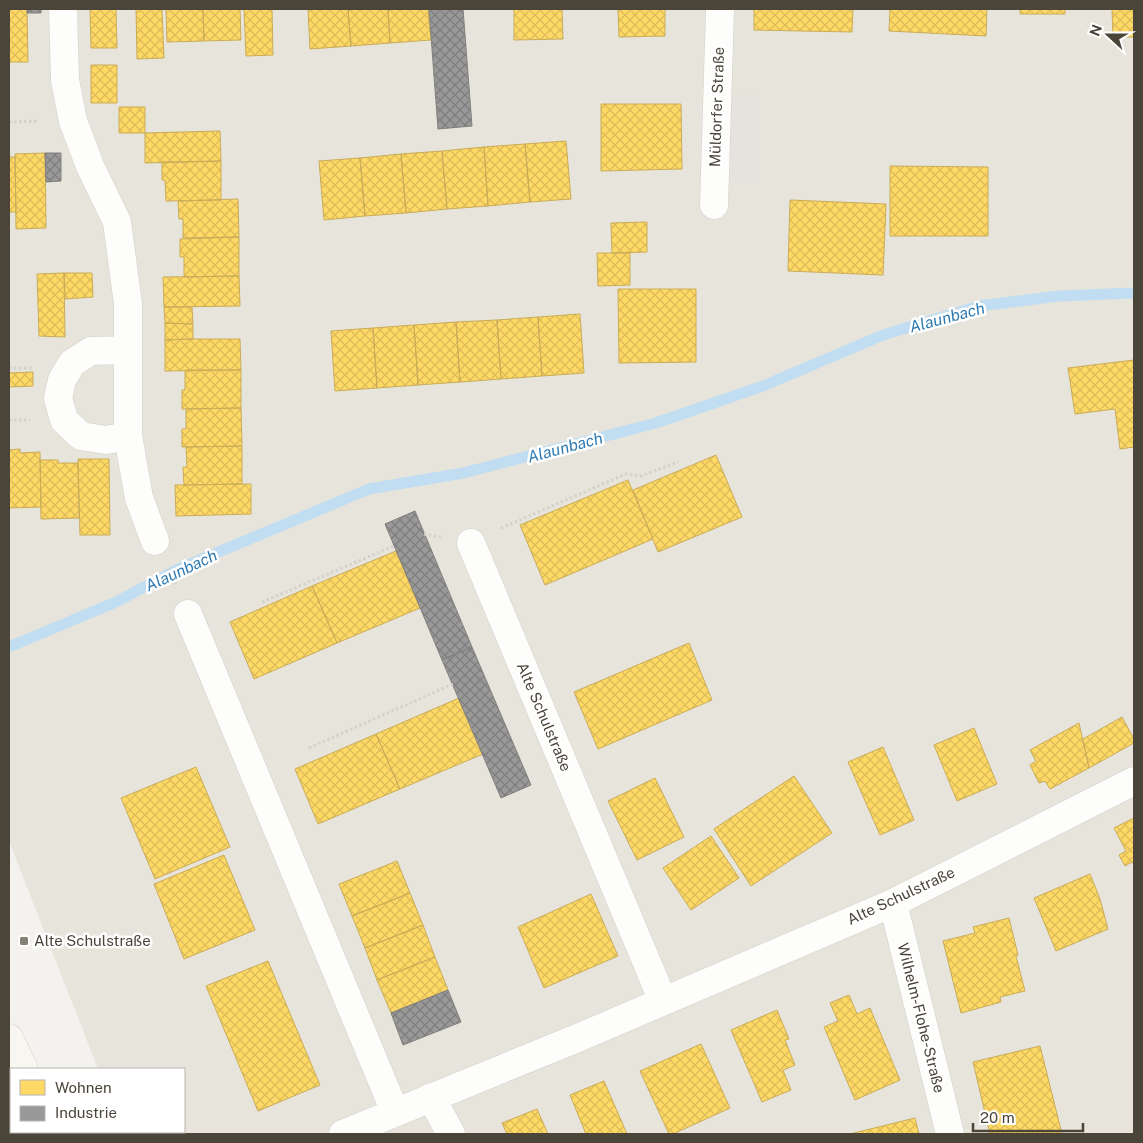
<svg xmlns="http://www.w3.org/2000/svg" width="1143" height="1143" font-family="'Public Sans',sans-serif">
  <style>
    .residential { fill: #e7e4dc }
    .parking { fill: #e6e3df }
    .homes { fill: url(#homes-cross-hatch); stroke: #c9ac58 }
    .industry { fill: url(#industry-cross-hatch); stroke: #82807c }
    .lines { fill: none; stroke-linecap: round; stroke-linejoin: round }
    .stream { stroke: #c0ddf1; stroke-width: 11 }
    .minor-casing { stroke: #d2d0cb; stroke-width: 29 }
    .secondary-casing { stroke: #d3cfc5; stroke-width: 29 }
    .path { stroke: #d3d2cc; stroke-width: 3; stroke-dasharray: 2.5 2.5; stroke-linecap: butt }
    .minor { stroke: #fdfdfc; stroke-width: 28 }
    .secondary { stroke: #f7f6f1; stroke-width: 28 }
    .poi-dot { fill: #868178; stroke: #fff; stroke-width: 2 }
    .labels { text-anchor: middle; stroke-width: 5; stroke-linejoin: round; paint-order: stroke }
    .street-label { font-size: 15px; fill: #4b4439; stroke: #fff }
    .poi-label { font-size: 15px; fill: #4b4439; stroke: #fff; text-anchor: start }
    .water-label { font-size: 16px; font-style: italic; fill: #2e7ab2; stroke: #fff }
  </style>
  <defs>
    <pattern id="homes-cross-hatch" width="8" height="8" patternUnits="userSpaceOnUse" patternTransform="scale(1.25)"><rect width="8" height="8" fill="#ffd966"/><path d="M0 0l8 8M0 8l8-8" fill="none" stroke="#dcbb59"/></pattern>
    <pattern id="industry-cross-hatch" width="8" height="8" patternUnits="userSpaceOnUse" patternTransform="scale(1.25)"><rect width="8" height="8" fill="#999"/><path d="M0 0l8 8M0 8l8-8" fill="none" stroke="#7f7e7e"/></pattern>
  </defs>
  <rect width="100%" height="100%" fill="#f4f2ee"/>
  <!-- residential -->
  <path class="residential" d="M9,9H1134V1134H123L122,1132H184V1069H98L9,841Z"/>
  <!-- parking -->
  <path class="parking" d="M760,94V182H729V95Z"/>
  <!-- homes -->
  <path class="homes" d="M9,9H27L28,62H9Z
    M90,9H116L117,48H91Z
    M136,9H162L164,58L137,59Z
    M166,9H203L204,41L167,42Z
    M203,9H240L241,40L204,41Z
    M244,9H272L273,55L246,56Z
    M308,9H348L351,46L310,49Z
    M348,9H388L390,43L351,46Z
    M388,9H428L431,40L390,43Z
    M514,9H562L563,39L514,40Z
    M618,9H665V36L619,37Z
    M754,9H853L852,32L754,30Z
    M890,9H987L986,36L889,31Z
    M1020,9H1065V14H1020Z
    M1112,9H1134V37H1113Z
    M91,65H117V103H91Z
    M601,104H681L682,169L601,171Z
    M119,107H145V133H119Z
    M220,131L221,161L145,163V133Z
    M566,141L571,199L530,202L525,144Z
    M525,144L530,202L488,206L484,147Z
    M484,147L488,206L447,209L442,151Z
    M442,151L447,209L406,213L401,154Z
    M45,153L46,228L16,229L15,154Z
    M401,154L406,213L365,216L360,158Z
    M9,157H15L16,212H9Z
    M360,158L365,216L324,220L319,161Z
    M221,161V200L166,201L165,180H162V162Z
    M890,166L988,167V236H890Z
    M238,199L239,237L183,238V219H179L178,201Z
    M790,200L886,204L883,275L788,271Z
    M647,222V252L612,253L611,223Z
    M239,237V276L184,277V257H180V239Z
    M597,253H630V285L598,286Z
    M64,273H92L93,297L65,299Z
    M64,273L65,337L39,336L37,274Z
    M239,276L240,306L164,307L163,277Z
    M618,289H696V362L619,363Z
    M164,307H192L193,324L165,323Z
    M580,314L584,373L542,376L538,317Z
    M538,317L542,376L501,379L497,320Z
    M497,320L501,379L460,382L456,322Z
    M456,322L460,382L418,385L414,325Z
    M165,323L193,324V339L165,340Z
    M414,325L418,385L377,388L373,328Z
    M373,328L377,388L335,391L331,331Z
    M193,339H240L241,370L165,371V340Z
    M1134,360V447L1120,449L1115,409L1075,414L1068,368Z
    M185,370H241V408L182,409V390H185Z
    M33,372V386L9,387V373Z
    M241,408L242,446L182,447V429H186V409Z
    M242,446V484L184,485L183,467H187L186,447Z
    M20,449V453L40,452L41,507L9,508V450Z
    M716,455L742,517L658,552L633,490Z
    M78,459H109L110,535H80Z
    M40,460H58V463H78L79,518L41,519Z
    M628,480L653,539L545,585L520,525Z
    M251,484V514L176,516L175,485Z
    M396,551L420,608L337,643L312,586Z
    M312,586L337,643L254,679L230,622Z
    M689,643L712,700L598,749L574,692Z
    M459,698L483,754L400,789L376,734Z
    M1122,717L1134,739V743L1089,768L1083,739Z
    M1079,723L1089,768L1050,789L1045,781L1039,783L1030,765L1036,761L1030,750Z
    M974,728L997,784L957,801L934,745Z
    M376,734L400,789L318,824L295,769Z
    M883,747L914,820L880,835L848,762Z
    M196,767L230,847L155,879L121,798Z
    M794,776L832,833L751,886L714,829Z
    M655,778L684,837L637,860L608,801Z
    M1134,818V865L1132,862L1125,866L1119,855L1126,851L1114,828Z
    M711,836L739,878L691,910L663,868Z
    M224,855L255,930L184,959L154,884Z
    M397,861L410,893L352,916L339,884Z
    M1090,874L1100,899L1108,929L1056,951L1034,898Z
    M410,893L423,925L365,948L352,916Z
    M591,894L618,956L544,988L518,927Z
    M1009,918L1018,955L1016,956L1025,991L1000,997L1001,1002L961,1013L943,941L975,933L973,927Z
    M423,925L435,957L377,980L365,948Z
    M435,957L448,990L391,1013L377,980Z
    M268,961L320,1085L258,1111L206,986Z
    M849,995L857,1014L870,1008L900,1080L855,1100L824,1027L838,1021L830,1003Z
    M777,1010L789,1039L785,1040L795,1065L783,1070L791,1090L762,1102L731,1030Z
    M701,1044L730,1108L673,1134H669L640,1071Z
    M1040,1046L1062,1134H990L973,1062Z
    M604,1081L627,1134H586L570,1095Z
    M537,1109L548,1134H507L502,1123Z
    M915,1118L919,1134H850Z"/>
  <!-- industry -->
  <path class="industry" d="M27,9H41V13H27Z
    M429,9H463L472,126L438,129Z
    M45,153H61V181L46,182Z
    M415,511L472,647L442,660L385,524Z
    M472,647L531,785L501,798L442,660Z
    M448,990L461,1022L403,1045L391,1013Z"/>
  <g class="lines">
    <!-- stream -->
    <path class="stream" d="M9,647L116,602L178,569L369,489L463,473L656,423L763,386L883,335L979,306L1059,296L1134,293"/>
    <defs>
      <path id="minor" d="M63,9L65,80L73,121L90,166L117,222L128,304V436L139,498L155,541
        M714,205L720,9
        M128,350L91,351L72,363L62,380L58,398L64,420L81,436L106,440L128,436
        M471,543L663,1001
        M188,614L395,1112
        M893,903L950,1134
        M431,1097L451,1134
        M343,1134L580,1037L893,903L1134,781"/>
      <path id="secondary" d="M9,1038L24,1069
        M53,1132L54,1134"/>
    </defs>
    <!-- minor casing -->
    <use href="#minor" class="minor-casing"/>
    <!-- secondary casing -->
    <use href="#secondary" class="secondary-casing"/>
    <!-- path -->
    <path class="path" d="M9,122L39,121
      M9,368H33
      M9,420H30
      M501,528L626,474L641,476L678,462
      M424,534L441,537
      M168,569L176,584
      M262,602L394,546
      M309,748L453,684"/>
    <!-- minor -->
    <use href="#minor" class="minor"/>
    <!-- secondary -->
    <use href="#secondary" class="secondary"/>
  </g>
  <!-- markers -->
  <rect class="poi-dot" x="19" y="936" width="10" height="10" rx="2.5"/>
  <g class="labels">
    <!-- street labels -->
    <g class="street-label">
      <text transform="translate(717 107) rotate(-88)" y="5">Müldorfer Straße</text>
      <text transform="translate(544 717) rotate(67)" y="5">Alte Schulstraße</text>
      <text transform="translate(901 896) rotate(-25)" y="5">Alte Schulstraße</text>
      <text transform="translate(921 1018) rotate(76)" y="5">Wilhelm-Flohe-Straße</text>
    </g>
    <!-- poi labels -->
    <g class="poi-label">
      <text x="34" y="946">Alte Schulstraße</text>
    </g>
    <!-- water labels -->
    <g class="water-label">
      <text transform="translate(947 317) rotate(-15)" y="6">Alaunbach</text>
      <text transform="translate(565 447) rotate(-15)" y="6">Alaunbach</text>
      <text transform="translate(181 570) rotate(-25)" y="6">Alaunbach</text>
    </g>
  </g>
  <!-- border -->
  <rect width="1143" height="1143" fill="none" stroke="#4b4439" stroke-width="20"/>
  <!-- legend -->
  <rect x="10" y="1068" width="175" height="65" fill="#ffffff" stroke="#b7b4b0"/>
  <rect x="20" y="1080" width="25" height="15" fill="#ffd966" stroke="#b7b4b0"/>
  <text x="55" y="1093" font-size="15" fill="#4b4439">Wohnen</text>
  <rect x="20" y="1106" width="25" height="15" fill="#999999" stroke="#b7b4b0"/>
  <text x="55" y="1118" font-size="15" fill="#4b4439">Industrie</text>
  <!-- north arrow -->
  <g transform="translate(1108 35) rotate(291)" stroke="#ffffff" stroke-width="4" paint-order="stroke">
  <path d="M0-4L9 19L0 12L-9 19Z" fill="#4b4439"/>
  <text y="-8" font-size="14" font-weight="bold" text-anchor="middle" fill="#4b4439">N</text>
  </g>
  <!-- scale -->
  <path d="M973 1123v8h110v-8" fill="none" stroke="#4b4439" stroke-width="2.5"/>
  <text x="980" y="1123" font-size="15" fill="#4b4439" stroke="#ffffff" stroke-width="4" paint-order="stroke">20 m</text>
</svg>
